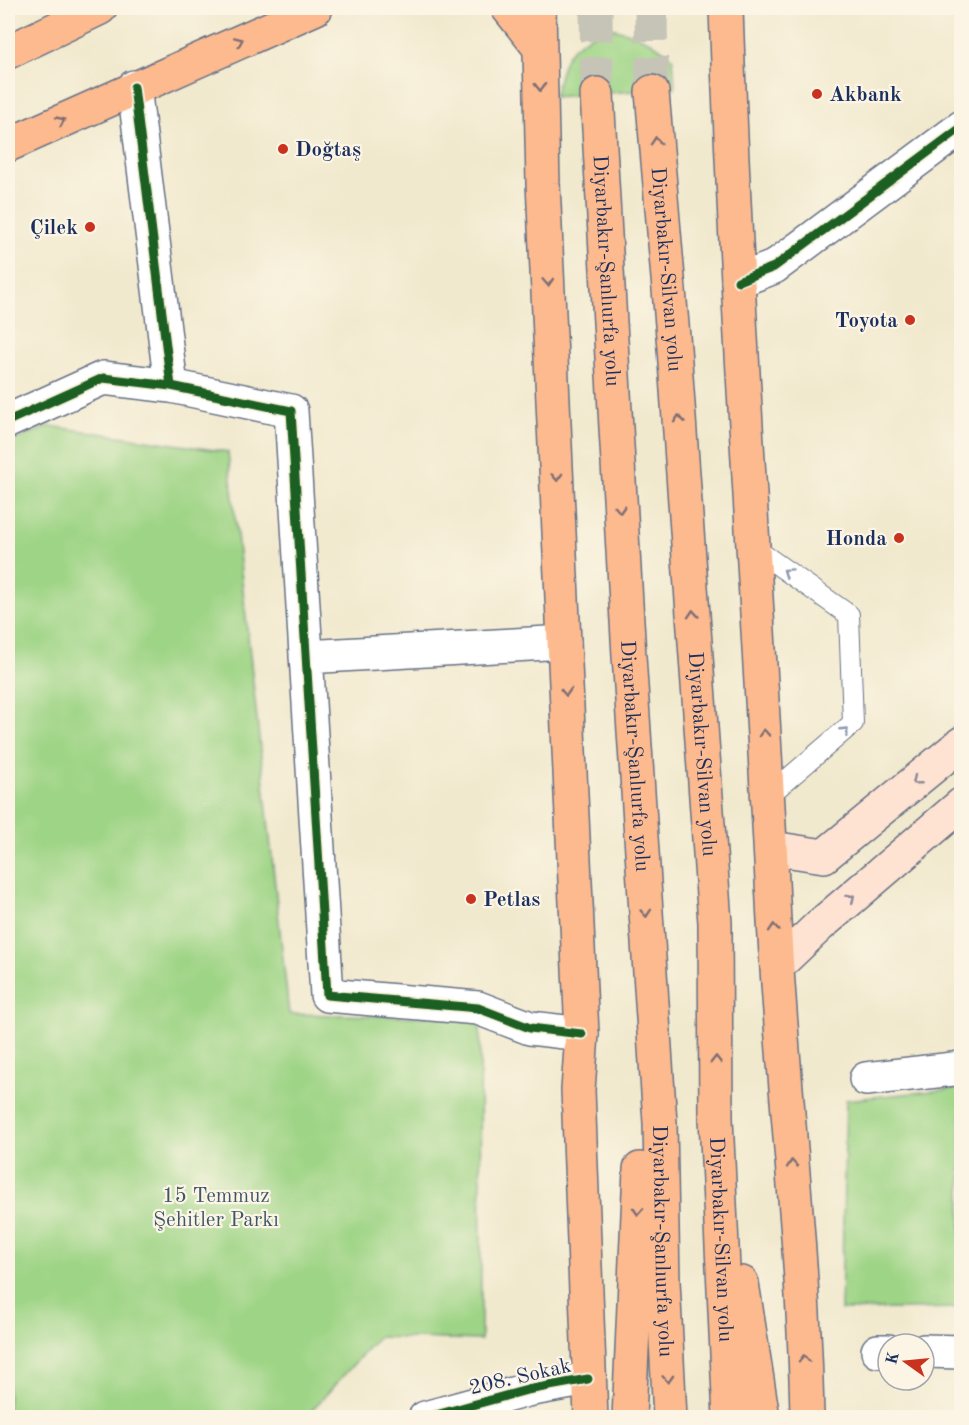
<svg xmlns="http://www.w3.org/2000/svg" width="969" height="1425" font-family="'Old Standard TT',serif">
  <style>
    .green { fill: #9ed485; stroke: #5c8272; stroke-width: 1.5 }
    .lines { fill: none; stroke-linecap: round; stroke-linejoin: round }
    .highway-tunnel { stroke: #c6c4b7; stroke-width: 33; stroke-dasharray: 33 16; stroke-linecap: butt }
    .lane-casing { stroke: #667085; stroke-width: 22 }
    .street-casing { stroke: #667085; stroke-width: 36 }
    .secondary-casing { stroke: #667085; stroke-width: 36 }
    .primary-casing { stroke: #667085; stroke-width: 36 }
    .highway-casing { stroke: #667085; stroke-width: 36 }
    .lane { stroke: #fff; stroke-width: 20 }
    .street { stroke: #fff; stroke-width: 33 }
    .secondary { stroke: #fee3d2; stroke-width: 33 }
    .primary { stroke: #fcba8e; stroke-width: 33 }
    .highway { stroke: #fcba8e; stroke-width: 33 }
    .cycleway-casing { stroke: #fcf5e5; stroke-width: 13 }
    .cycleway { stroke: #1b5e20; stroke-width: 9 }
    .oneway { stroke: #806e74 }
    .oneway2 { stroke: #8d97ae }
    .oneway3 { stroke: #8c8998 }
    .poi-dot { fill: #c8321e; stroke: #fcf5e5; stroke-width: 2 }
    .labels { text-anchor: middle; stroke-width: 4.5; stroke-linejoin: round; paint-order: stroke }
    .poi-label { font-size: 21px; font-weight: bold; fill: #1b2f5e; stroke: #fcf5e5; text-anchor: start }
    .street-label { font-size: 21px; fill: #1b2f5e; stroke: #fcf5e5 }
    .park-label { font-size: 21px; fill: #3c5868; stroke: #fcf5e5 }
  </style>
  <rect width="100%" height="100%" fill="#fcf5e5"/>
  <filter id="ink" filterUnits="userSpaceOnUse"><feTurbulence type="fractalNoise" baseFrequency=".0167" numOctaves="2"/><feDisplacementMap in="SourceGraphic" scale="12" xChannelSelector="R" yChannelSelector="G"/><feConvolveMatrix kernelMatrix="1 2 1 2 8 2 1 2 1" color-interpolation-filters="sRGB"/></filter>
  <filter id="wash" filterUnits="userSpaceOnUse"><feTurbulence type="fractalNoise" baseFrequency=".008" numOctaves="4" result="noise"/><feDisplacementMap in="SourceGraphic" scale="24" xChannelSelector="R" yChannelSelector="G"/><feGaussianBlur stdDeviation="1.35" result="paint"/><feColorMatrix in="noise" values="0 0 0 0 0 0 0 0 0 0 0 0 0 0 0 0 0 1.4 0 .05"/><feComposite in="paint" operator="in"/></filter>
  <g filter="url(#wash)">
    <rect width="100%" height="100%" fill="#f1e9cd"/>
    <!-- green -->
    <path class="green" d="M606,27C632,32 654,40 673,59L675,88L554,97C566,53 563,49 606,27Z
      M49,426L228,452L289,1014L480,1018L481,1340L378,1337L306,1417H8V443Z
      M961,1088V1308L841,1310L846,1100Z"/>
  </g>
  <g filter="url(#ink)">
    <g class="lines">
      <!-- highway-tunnel -->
      <path class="highway-tunnel" d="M596,8L597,94
        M651,8L652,92"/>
      <defs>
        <path id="lane" d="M754,548L849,615L853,723L768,796"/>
        <path id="street" d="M134,87L171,386
          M738,281L774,267L962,127
          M8,421L103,378L171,386L291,411L327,995L478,1008L530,1028L582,1034
          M306,657L564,642
          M866,1079L962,1068
          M878,1351H888
          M924,1351L962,1352
          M425,1418L527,1390L588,1379"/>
        <path id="secondary" d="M772,848L824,856L962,743
          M777,966L819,926L962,804"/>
        <path id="primary" d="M8,52L100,8
          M8,145L316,8"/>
        <g id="highway">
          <path d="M508,8L539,47"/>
          <path d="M539,8L543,183L582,1034L578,1090L591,1418"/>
          <path d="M726,8C736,305 758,603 773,901C781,1073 804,1245 807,1418"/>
          <path id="s1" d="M652,92L674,348L715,923L716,1118L730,1418"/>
          <path id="s2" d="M597,94L629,656L660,1123L663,1281L670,1418"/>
          <path d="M742,1283L763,1418"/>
          <path d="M629,1418L640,1169"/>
        </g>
      </defs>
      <!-- lane casing -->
      <use href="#lane" class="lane-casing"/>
      <!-- street casing -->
      <use href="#street" class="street-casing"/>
      <!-- secondary casing -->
      <use href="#secondary" class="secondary-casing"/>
      <!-- primary casing -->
      <use href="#primary" class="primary-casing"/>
      <!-- highway casing -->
      <use href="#highway" class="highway-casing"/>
      <!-- lane -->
      <use href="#lane" class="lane"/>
      <!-- street -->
      <use href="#street" class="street"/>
      <!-- secondary -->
      <use href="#secondary" class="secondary"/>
      <!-- primary -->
      <use href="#primary" class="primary"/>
      <!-- highway -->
      <use href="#highway" class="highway"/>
      <defs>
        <path id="cycleway" d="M134,87L171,386
          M738,281L774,267L962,127
          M8,421L103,378L171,386L291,411L327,995L478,1008L530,1028L582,1034
          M425,1418L527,1390L588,1379"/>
      </defs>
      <!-- cycleway casing -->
      <use href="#cycleway" class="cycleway-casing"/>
      <!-- cycleway -->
      <use href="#cycleway" class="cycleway"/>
    </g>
    <!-- one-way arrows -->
    <defs><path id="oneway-chevron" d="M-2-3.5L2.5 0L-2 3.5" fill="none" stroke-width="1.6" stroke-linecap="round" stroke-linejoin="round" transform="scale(1.5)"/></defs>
    <g class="oneway">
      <use href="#oneway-chevron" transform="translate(239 41) rotate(-24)"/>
      <use href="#oneway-chevron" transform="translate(540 87) rotate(89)"/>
      <use href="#oneway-chevron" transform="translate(61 121) rotate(-25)"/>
      <use href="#oneway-chevron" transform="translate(656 141) rotate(-94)"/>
      <use href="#oneway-chevron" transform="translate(548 282) rotate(87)"/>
      <use href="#oneway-chevron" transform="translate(679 419) rotate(-94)"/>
      <use href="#oneway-chevron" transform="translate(557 477) rotate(88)"/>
      <use href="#oneway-chevron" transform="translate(620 509) rotate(87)"/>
      <use href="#oneway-chevron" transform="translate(693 614) rotate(-94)"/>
      <use href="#oneway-chevron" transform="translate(566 692) rotate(87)"/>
      <use href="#oneway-chevron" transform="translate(764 733) rotate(-94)"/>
      <use href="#oneway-chevron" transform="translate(646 913) rotate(86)"/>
      <use href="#oneway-chevron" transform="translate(774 928) rotate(-94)"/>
      <use href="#oneway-chevron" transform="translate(716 1060) rotate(-90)"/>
      <use href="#oneway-chevron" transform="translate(792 1164) rotate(-95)"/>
      <use href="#oneway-chevron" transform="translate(638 1211) rotate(93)"/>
      <use href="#oneway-chevron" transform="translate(804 1359) rotate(-93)"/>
      <use href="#oneway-chevron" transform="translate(668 1379) rotate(87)"/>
    </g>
    <g class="oneway2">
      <use href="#oneway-chevron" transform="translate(787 572) rotate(-145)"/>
      <use href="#oneway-chevron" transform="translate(845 731) rotate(-43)"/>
    </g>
    <g class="oneway3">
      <use href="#oneway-chevron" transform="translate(916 781) rotate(141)"/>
      <use href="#oneway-chevron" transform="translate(851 898) rotate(-40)"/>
    </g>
  </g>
  <!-- markers -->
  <g class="poi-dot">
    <circle cx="817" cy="94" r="6"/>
    <circle cx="283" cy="149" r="6"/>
    <circle cx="90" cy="227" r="6"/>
    <circle cx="910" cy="320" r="6"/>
    <circle cx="899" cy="538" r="6"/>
    <circle cx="471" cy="899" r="6"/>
  </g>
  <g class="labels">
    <!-- poi labels -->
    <g class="poi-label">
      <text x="829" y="101">Akbank</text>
      <text x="295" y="156">Doğtaş</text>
      <text x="78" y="234" text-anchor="end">Çilek</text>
      <text x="898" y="327" text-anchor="end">Toyota</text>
      <text x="887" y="545" text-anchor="end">Honda</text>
      <text x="483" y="906">Petlas</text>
    </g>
    <!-- street labels -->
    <g class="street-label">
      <text dy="7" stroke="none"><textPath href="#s1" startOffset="178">Diyarbakır-Silvan yolu</textPath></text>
      <text dy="7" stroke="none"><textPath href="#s2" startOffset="177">Diyarbakır-Şanlıurfa yolu</textPath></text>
      <text dy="7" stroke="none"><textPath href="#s1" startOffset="664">Diyarbakır-Silvan yolu</textPath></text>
      <text dy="7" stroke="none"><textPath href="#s2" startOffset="663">Diyarbakır-Şanlıurfa yolu</textPath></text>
      <text dy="7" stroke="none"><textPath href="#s1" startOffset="1150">Diyarbakır-Silvan yolu</textPath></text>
      <text dy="7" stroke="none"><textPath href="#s2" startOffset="1149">Diyarbakır-Şanlıurfa yolu</textPath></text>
      <text transform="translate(520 1376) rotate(-13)" y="7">208. Sokak</text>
    </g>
    <!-- park labels -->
    <g class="park-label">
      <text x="216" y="1202">15 Temmuz<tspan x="216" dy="24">Şehitler Parkı</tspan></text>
    </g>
  </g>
  <!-- margin -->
  <rect width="969" height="1425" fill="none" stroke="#fcf5e5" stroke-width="30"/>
  <!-- north arrow -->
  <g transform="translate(906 1362) rotate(285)"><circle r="28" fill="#fcf5e5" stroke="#a2a6af" stroke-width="1.5"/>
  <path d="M0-4.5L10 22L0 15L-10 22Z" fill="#c8321e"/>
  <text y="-9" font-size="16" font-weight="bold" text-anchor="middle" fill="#1b2f5e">K</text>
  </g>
</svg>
